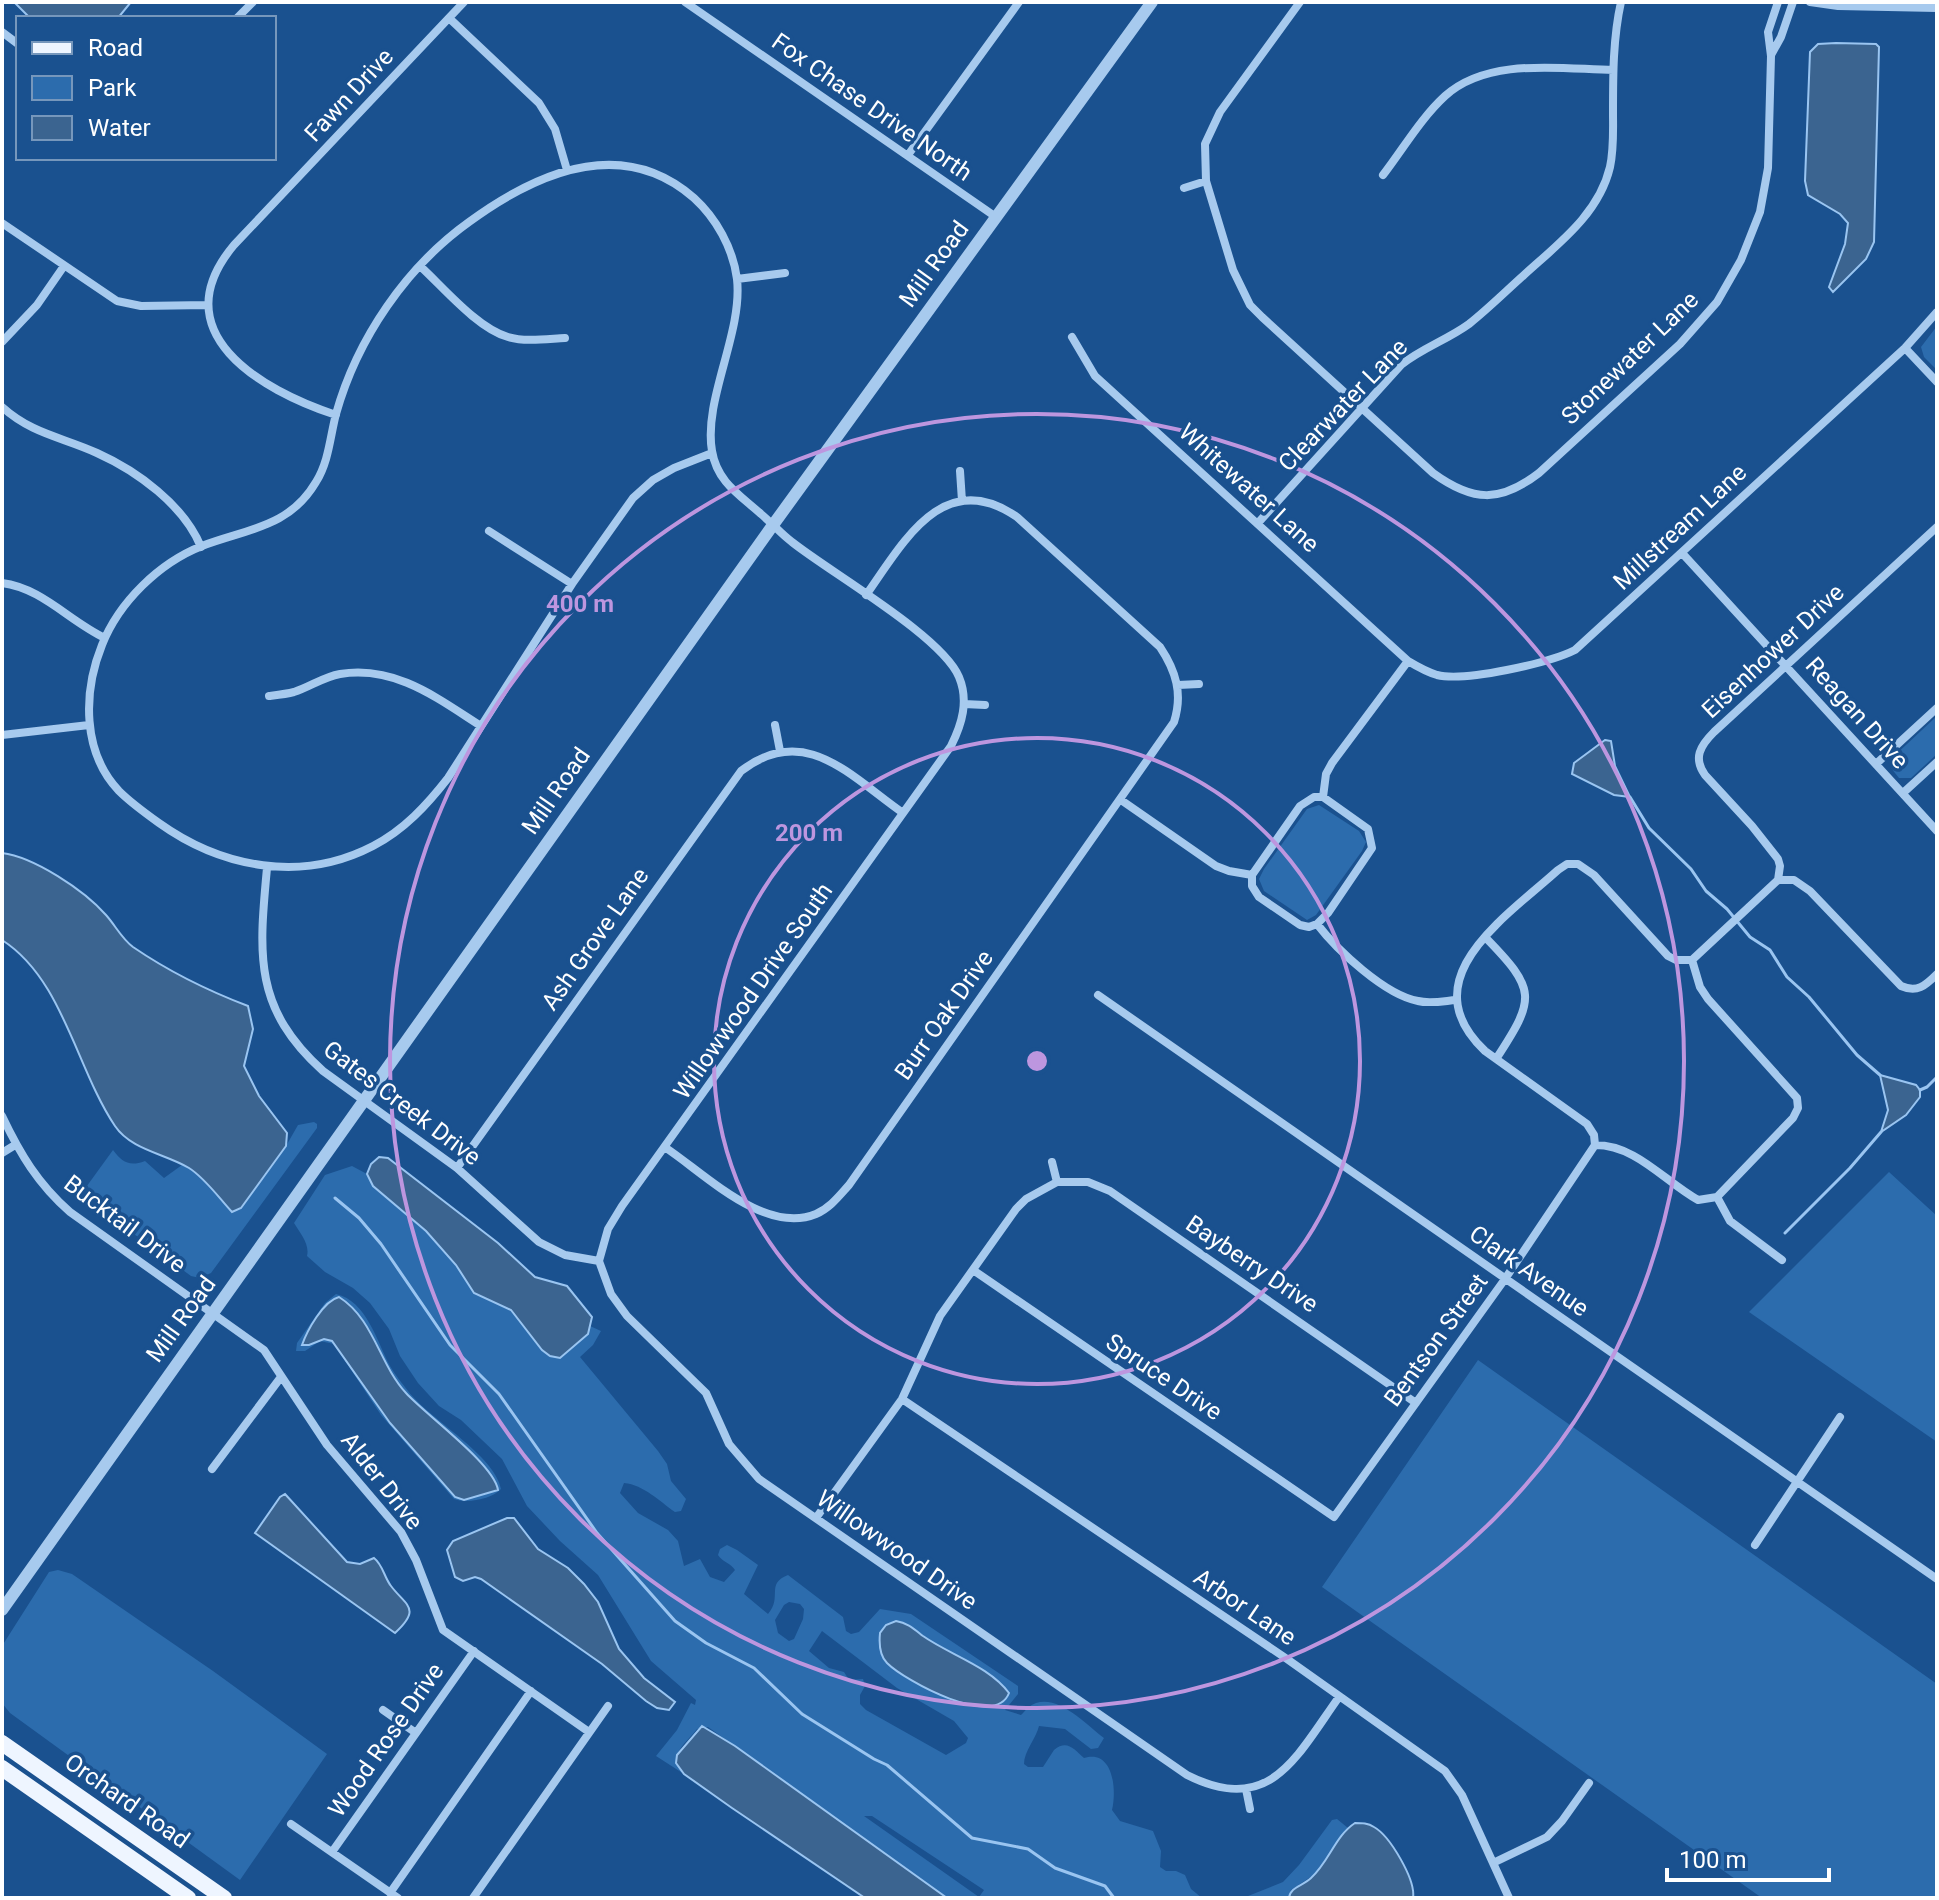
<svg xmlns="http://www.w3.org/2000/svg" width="1939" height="1900" font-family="Roboto,sans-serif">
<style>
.green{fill:#2c6cad;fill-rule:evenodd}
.water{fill:#3b6490;stroke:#9ac5f1;stroke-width:2}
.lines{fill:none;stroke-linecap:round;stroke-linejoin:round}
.stream{stroke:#9ac5f1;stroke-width:3}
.minor{stroke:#a7caee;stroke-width:8}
.tertiary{stroke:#a7caee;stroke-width:12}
.primary{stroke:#eef5ff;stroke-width:16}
.ring{fill:none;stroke:#bd96df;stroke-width:4}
.labels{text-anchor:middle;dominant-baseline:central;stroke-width:7;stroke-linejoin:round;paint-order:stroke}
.street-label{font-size:24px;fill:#fff;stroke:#1a518f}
.centre{fill:#bd96df;stroke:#1a518f;stroke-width:4}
.ring-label{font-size:24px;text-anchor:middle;font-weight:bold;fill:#bd96df;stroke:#1a518f;stroke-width:7;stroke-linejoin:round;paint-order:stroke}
</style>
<rect width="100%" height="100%" fill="#1a518f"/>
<path class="green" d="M1937,326V370L1924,357L1921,347Z
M1937,716V754L1911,778H1899L1891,768L1892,758Z
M1319,805L1359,831L1366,842L1362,851L1316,915L1307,920L1264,891L1259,879L1264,869L1307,809Z
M314,1122L317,1124V1128L211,1273L200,1278L191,1276L85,1198L84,1190L113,1150C122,1162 129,1167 145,1161L164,1178L182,1165L191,1169L286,1146L298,1125Z
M352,1166L367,1174L373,1186L426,1231L456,1265L475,1293L511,1310L542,1350C562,1346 584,1348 590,1326L601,1331L593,1345L580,1357L658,1451L667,1464L671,1481L686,1499L681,1511L675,1512C659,1501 644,1485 624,1483L620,1493L638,1513L668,1530L678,1541L684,1566L700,1559L710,1577L724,1582L735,1570C731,1563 722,1562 718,1555L720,1549L727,1545L737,1550L758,1565L744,1594L768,1614C783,1597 765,1584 788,1575L843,1617L846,1631L851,1634L859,1632L880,1609L911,1614L1018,1686V1694L1005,1710L1021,1715C1026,1710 1030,1705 1036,1703C1059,1695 1087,1725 1104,1738L1098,1748L1091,1749L1065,1729L1039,1726C1036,1739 1024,1751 1024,1764L1028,1767H1043L1054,1750C1067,1739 1074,1749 1084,1758C1113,1749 1117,1789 1112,1810L1120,1821L1153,1831L1161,1851L1160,1867L1166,1871H1176L1185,1875L1191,1889L1202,1898H947L708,1727L697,1729C683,1747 669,1752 684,1774L656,1756L677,1730L691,1703L695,1705L696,1700L651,1661L598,1575L560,1541L527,1506L502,1459L461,1420L439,1406L418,1383L400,1356L389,1329L370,1303L353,1288L325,1272L307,1256C310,1244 300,1233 294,1223L325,1175ZM789,1602L800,1604L804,1609L803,1619L794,1639L789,1641L778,1633L775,1620L784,1605ZM822,1631L897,1688L954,1721L968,1738L966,1743L946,1755L866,1710L860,1704V1695L865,1686L863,1679L849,1680L844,1672L829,1668L809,1651ZM864,1816H872L984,1890L979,1897Z
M1889,1172L1937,1216V1442L1749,1312Z
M336,1294C367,1301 377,1342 390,1366C395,1375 402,1383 408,1391C429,1419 495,1455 501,1489C492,1499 467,1504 454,1499L381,1415L334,1344L320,1341L305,1351H296L297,1343L325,1303ZM327,1304L356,1312L370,1330L389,1371L407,1394L468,1452L433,1473L390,1423L332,1341L324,1339L309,1345H302Z
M1478,1360L1937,1684V1898H1762L1322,1587Z
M58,1570L72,1574L213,1671L327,1754L240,1880L10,1713L2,1703V1646L49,1572Z
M1337,1819L1348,1828L1315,1874L1291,1890L1289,1898H1243L1283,1882L1299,1865L1332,1820Z"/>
<path class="water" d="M14,2H131L118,18H30Z
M1836,43L1876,44L1879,47L1874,242L1866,259L1833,292L1829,287L1845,244L1848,223L1840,214L1808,195L1805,181L1810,52L1818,44Z
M1605,740L1611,741L1615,766L1630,797L1614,795L1572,774L1574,763Z
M2,853C34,857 84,890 106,915C115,925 122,939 133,947C171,973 206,990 248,1006L253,1029L244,1066L259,1096L287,1133L286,1146L241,1208L232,1212C219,1198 205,1178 189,1168C166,1154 131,1150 115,1126C76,1068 63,979 2,940Z
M1880,1075L1916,1085L1920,1090V1097L1906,1115L1881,1132L1888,1110Z
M379,1157L388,1158L498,1243L535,1277L567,1286L592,1317L588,1334L560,1358L550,1356L542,1350L511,1310L474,1293L456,1265L426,1231L373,1186L367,1174L371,1164Z
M339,1297C374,1319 379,1364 406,1393C426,1415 494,1464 498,1490L464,1500L455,1497L390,1423L332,1341L324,1339L309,1345H302C307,1331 323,1301 339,1297Z
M285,1494L347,1562L360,1564L374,1558C383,1565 384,1577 391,1586C406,1606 422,1608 395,1633L255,1533L280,1497Z
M507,1518H514L538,1549L568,1568L584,1584L598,1602L619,1649L644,1678L675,1702L669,1710L657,1708L646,1701L602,1664L481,1579L475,1577L463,1581L455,1577L447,1550L453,1541Z
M896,1621C908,1623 914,1629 923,1636C950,1655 989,1666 1009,1693C995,1730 905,1681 887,1663C879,1655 879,1643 880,1633L886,1625Z
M702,1726L735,1746L947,1898H865L732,1808L684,1774L676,1763L677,1755Z
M1355,1823C1362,1823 1368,1823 1374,1827C1390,1836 1416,1880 1413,1898H1289C1290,1887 1303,1886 1311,1878C1329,1862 1335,1836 1355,1823Z"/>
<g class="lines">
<path class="stream" d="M1630,797L1649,828L1691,869L1706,891L1727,909L1750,937L1770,950L1787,977L1809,997L1857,1055L1880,1075
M1920,1090L1927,1087L1937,1077
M335,1198L359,1218L381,1244L450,1345L499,1394L597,1533L675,1621L706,1643L754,1668L802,1714L874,1759L887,1765L972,1838L1028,1849L1055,1868L1105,1886L1114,1898
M1785,1233L1850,1168L1881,1132"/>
<path class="minor" d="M685,2L996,217
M1300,2L1220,112L1205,144L1206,181L1233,270L1250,305L1262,317L1433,473C1473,502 1500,503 1539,473L1680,344L1717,302L1741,260L1760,212L1768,168L1771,56L1768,32L1778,2
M1810,2L1838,6L1937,8
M237,18L253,2
M449,18L539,103L555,129L567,170
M2,32L18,44
M1771,55L1781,37L1793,2
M908,155L1019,2
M1383,175C1403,149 1421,118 1445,96C1488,57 1560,69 1613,70
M1184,188L1206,181
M2,223L117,301L141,306L207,305
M420,266C443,287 477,328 508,337C525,342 546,339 565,338
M737,279L785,273
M1072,337L1095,376L1408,661C1418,667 1427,672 1437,675C1465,682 1549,663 1575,650L1905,348L1937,312
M2,342L37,305L64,266
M1905,348L1937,382
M2,407C32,434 62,437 97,453C137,471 184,505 201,547
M336,415C260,390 161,332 234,245L464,2
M960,471L962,501
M1258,523L1401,365C1422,348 1447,340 1469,324C1488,309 1506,291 1524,275C1558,244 1599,214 1610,167C1614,149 1613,130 1613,112C1613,75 1613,38 1621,2
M1937,527L1714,732C1700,746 1693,758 1705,775L1752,826L1778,859L1780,866L1778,880H1794L1810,891L1901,986C1917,993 1925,986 1937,974
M489,531L572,584
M1682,553L1937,831
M2,583C42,588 69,621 105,638
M1178,685L1199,684
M269,696C277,695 286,694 294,692C310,687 323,677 340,674C395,665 437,698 481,726
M964,704L985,705
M775,725L780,751
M2,735L89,725
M1876,764L1937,708
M1903,793L1937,762
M1121,800L1216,866L1229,871L1252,875V886L1259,897L1300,925L1309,927L1317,924C1337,950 1385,995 1418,1001C1430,1004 1444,1001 1456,1000
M1567,864H1578L1594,875L1668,956L1676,960H1692L1700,987L1708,999L1797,1098L1798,1108L1793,1118L1717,1197L1698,1200C1664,1181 1636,1145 1595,1145L1594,1135L1587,1124L1485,1051C1409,979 1506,917 1558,870Z
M267,868C259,954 253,1008 323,1071L457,1168L539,1242L565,1255L599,1261
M1252,875L1300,806L1314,797H1323L1326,774L1332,763L1408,661
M1317,924L1328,913L1372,848L1368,829L1323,797
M1485,937C1537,990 1536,998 1496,1059
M1692,960L1778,880
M1098,995L1937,1579
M2,1116C20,1154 38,1184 70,1212L264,1350L327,1445L401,1532L416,1560L443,1630L589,1732
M666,1148C705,1174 765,1235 816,1214C830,1208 839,1196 849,1185L1174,722C1183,694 1176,671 1160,647L1017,517C943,466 903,543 866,595
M2,1153L15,1145
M1052,1162L1057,1182
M457,1168L741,771C805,722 850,776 903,813
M1717,1197L1730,1221L1782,1260
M599,1261L608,1229L622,1206L951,746C962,724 969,701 959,677C942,636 831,573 792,542C781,534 772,523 761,514C740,495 717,482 712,451C703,400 743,333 737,279C733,248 716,218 694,198C622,135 536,173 469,222C406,267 357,339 336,414C330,437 329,461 316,482C289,528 246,529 202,546C159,563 119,602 102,645C83,692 82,752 119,791C131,803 145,813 159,823C222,868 302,883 373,846C404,830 427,805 448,778L572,584L633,498L653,480L674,468L712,453
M599,1261L611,1294L627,1316L706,1393L729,1444L759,1479L1187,1775C1270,1817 1296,1757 1339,1697
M973,1270L1334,1517L1505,1279L1595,1145
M902,1399L1287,1659L1445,1771L1462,1795L1509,1898
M212,1469L281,1377
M816,1518L902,1399L940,1316L1016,1209L1026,1199L1057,1182H1088L1110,1191L1416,1403
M1755,1545L1840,1417
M383,1710L416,1733
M1246,1789L1250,1809
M291,1824L398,1898
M332,1852L474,1651
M1493,1863L1547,1837L1562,1821L1589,1783
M390,1893L531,1691
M473,1898L608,1706"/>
<path class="tertiary" d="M2,1610L773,525L1152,2"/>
<path class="primary" d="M2,1743L224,1898
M2,1768L188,1898"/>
</g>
<g class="ring">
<circle cx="1037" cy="1061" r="323"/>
<circle cx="1037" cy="1061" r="647"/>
</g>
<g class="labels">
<g class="street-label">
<text transform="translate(349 95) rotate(-47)">Fawn Drive</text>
<text transform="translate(872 107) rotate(35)">Fox Chase Drive North</text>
<text transform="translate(934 264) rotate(-54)">Mill Road</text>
<text transform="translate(1630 358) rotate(-44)">Stonewater Lane</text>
<text transform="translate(1343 405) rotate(-46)">Clearwater Lane</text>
<text transform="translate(1249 488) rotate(42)">Whitewater Lane</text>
<text transform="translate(1680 527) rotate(-43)">Millstream Lane</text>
<text transform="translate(1773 651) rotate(-43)">Eisenhower Drive</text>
<text transform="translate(1857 713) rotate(48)">Reagan Drive</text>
<text transform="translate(556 791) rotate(-55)">Mill Road</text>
<text transform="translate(595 939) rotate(-55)">Ash Grove Lane</text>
<text transform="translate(753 991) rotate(-55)">Willowwood Drive South</text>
<text transform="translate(944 1015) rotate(-55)">Burr Oak Drive</text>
<text transform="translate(402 1103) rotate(37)">Gates Creek Drive</text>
<text transform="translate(125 1224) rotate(37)">Bucktail Drive</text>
<text transform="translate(1252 1264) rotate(34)">Bayberry Drive</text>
<text transform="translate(1529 1271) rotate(35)">Clark Avenue</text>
<text transform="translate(181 1319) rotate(-54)">Mill Road</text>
<text transform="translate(1436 1340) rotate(-54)">Bentson Street</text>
<text transform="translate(1164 1377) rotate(34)">Spruce Drive</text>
<text transform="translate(382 1481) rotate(52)">Alder Drive</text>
<text transform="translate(897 1550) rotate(35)">Willowwood Drive</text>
<text transform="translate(1245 1607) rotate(34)">Arbor Lane</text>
<text transform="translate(386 1740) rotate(-55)">Wood Rose Drive</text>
<text transform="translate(127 1801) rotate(35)">Orchard Road</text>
</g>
</g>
<circle cx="1037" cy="1061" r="12" class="centre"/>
<g class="ring-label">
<text x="580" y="612">400 m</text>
<text x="809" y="841">200 m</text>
</g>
<rect width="1939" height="1900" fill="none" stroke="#ffffff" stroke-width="8"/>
<rect x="16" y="16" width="260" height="144" fill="#1a518f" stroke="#7697bc" stroke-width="2"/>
<rect x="32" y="42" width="40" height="12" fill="#eef5ff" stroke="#7697bc" stroke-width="2"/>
<text x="88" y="56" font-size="24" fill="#ffffff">Road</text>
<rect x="32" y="76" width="40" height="24" fill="#2c6cad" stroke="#7697bc" stroke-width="2"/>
<text x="88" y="96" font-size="24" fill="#ffffff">Park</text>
<rect x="32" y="116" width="40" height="24" fill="#3b6490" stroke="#7697bc" stroke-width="2"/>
<text x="88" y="136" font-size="24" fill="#ffffff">Water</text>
<path d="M1667 1868v12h162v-12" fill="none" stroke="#ffffff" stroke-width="4"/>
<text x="1679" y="1868" font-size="24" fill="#ffffff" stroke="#1a518f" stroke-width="6" paint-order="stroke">100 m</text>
</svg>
